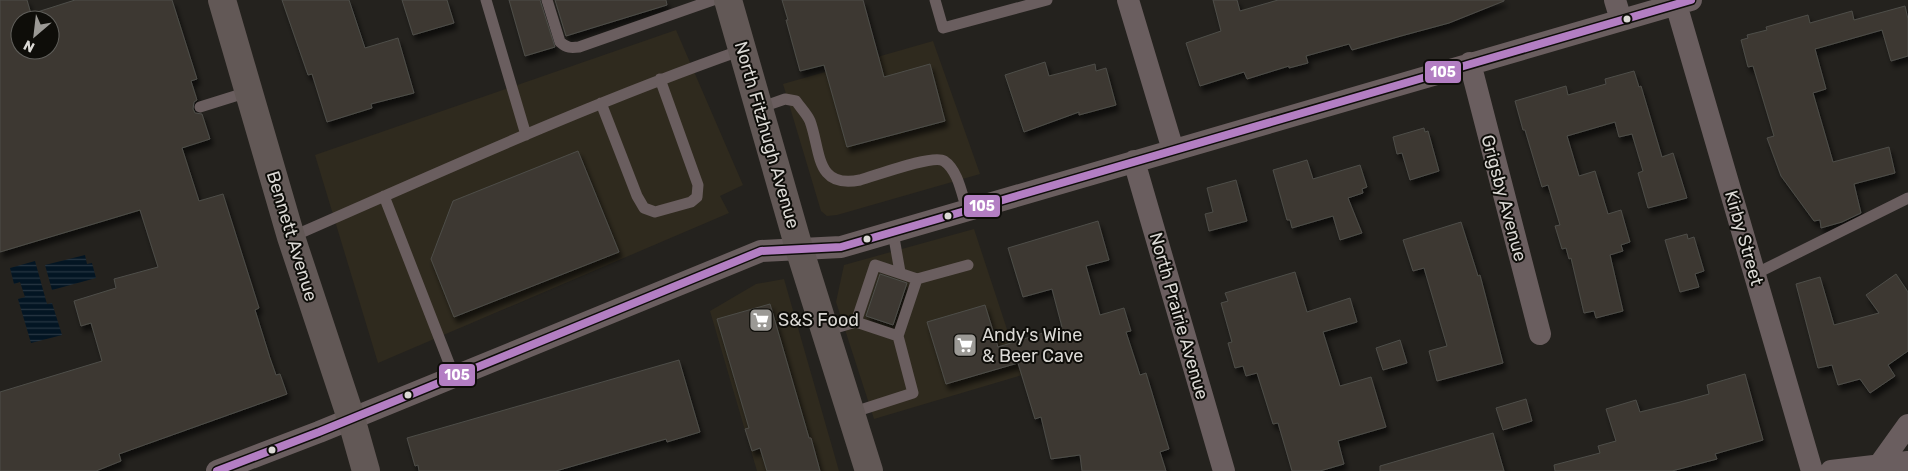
<svg xmlns="http://www.w3.org/2000/svg" width="1908" height="471" font-family="Rubik,sans-serif">
<style>
.built{fill:#2f2a1e}
.water{fill:url(#water-rules)}
.building{fill:#3c3931;stroke:#4e4d49;fill-rule:evenodd;filter:url(#shadow)}
.lines{fill:none;stroke-linecap:round;stroke-linejoin:round}
.lane{stroke:#6a5e5f;stroke-width:11}
.street{stroke:#6a5e5f;stroke-width:22}
.secondary{stroke:#625856;stroke-width:28}
.bus-1-casing{stroke:#0e0d09;stroke-width:11}
.bus-1{stroke:#b37ec3;stroke-width:8}
.bus-dot{fill:#dbd9d5;stroke:#0e0d09;stroke-width:2}
.labels{text-anchor:middle;dominant-baseline:central;stroke-width:4;stroke-linejoin:round;paint-order:stroke}
.street-label{font-size:18px;fill:#dbd9d5;stroke:#0e0d09}
.poi-label{font-size:18px;fill:#dbd9d5;stroke:#0e0d09;text-anchor:start}
.line-badge{stroke:#0e0d09;stroke-width:2}
.badge-label{font-size:14px;text-anchor:middle;font-weight:bold;fill:#fff}
</style>
<defs>
<pattern id="water-rules" width="6" height="5" patternUnits="userSpaceOnUse" patternTransform="scale(1.25)"><rect width="6" height="5" fill="#031523"/><path d="M0 2.5h6" fill="none" stroke="#273642"/></pattern>
<filter id="shadow"><feDropShadow dx="3" dy="5.5" stdDeviation="2.5" flood-color="#0009"/></filter>
</defs>
<rect width="100%" height="100%" fill="#24221e"/>
<path class="built" d="M676,30L743,185L720,196L729,213L378,363L315,155Z
M933,41L980,174L837,215L827,216L821,211L783,84Z
M974,229L1022,375L874,419L836,302L844,265Z
M784,279L839,471H757L710,311L756,284Z"/>
<path class="water" d="M85,255L87,264L92,263L96,278L52,290L45,265Z
M35,261L47,304L52,303L62,335L31,343L18,299L25,297L20,282L14,284L10,268Z"/>
<path class="building" d="M0,0H27L31,14L75,0H172L197,79L191,81L197,100L194,102L193,109L195,113L202,114L210,139L182,148L199,201L223,194L259,308L255,310L270,358L276,375L280,374L287,394L119,454L121,461L96,471H0V392L102,361L91,323L81,326L74,301L116,288L114,279L158,267L140,210L0,252ZM20,20H50V50H20Z
M282,0H349L365,48L398,38L414,93L371,104L372,108L327,122L312,74L308,75Z
M402,0H447L454,23L413,35Z
M509,0H540L555,47L525,56Z
M555,0H666L667,5L566,36Z
M782,0H863L884,77L930,64L945,121L847,147L824,65L800,71L786,20H788Z
M1213,0H1237L1240,11L1278,0H1504V1L1449,23L1401,36L1352,50L1349,44L1306,56L1308,63L1289,68V66L1247,79L1244,72L1200,86L1186,43L1221,31Z
M1905,6L1908,19V56L1891,61L1882,30L1815,49L1826,89L1813,93L1833,162L1889,147L1895,173L1854,184L1861,213L1842,222L1821,228L1820,220L1814,221L1781,176L1767,138L1774,136L1753,66L1748,67L1741,40L1748,38L1747,35L1767,30L1766,27L1808,15L1810,23L1852,11L1854,20Z
M1045,62L1049,76L1095,64L1096,71L1106,68L1116,105L1079,115V112L1024,132L1005,75Z
M1634,71L1639,87L1641,86L1662,157L1673,153L1687,198L1648,208L1638,173L1643,171L1632,134L1619,137L1615,122L1567,136L1579,176L1595,171L1608,214L1621,210L1630,242L1621,245L1623,251L1610,255L1623,311L1596,318L1594,311L1584,313L1571,258L1569,259L1566,248L1562,249L1555,226L1560,225L1548,185L1542,187L1525,130H1523L1515,101L1566,86L1568,95L1606,84L1605,79Z
M1424,128L1425,132L1428,131L1439,171L1410,180L1402,153L1397,154L1393,137Z
M578,151L619,252L454,317L431,259L453,201Z
M1307,160L1313,179L1360,165L1367,187L1362,189L1363,193L1348,198L1362,233L1340,240L1333,216L1292,228L1290,220H1287L1273,170Z
M1236,180L1247,221L1209,231L1205,214L1213,212L1207,188Z
M1098,221L1109,260L1086,266L1100,315L1124,308L1131,331L1126,332L1140,375L1146,373L1169,449L1160,452L1166,471H1082L1080,455L1051,459L1041,417L1035,419L1018,363L946,384L927,322L985,305L998,347L1062,327L1052,289L1023,297L1008,248Z
M1461,222L1478,276L1480,275L1503,363L1437,381L1429,351L1447,346L1424,268L1413,271L1403,240Z
M1687,234L1688,239L1694,237L1704,271L1695,274L1699,287L1680,292L1665,240Z
M1295,272L1307,312L1350,298L1357,322L1323,332L1340,386L1371,377L1386,427L1338,441L1344,464L1320,471H1292L1278,423L1273,424L1257,373L1246,376L1243,366L1235,368L1228,343L1232,342L1221,303L1228,301L1225,293Z
M880,274L907,283L893,325L866,316Z
M1896,274L1908,292V351L1888,365L1895,376L1870,393L1860,379L1838,385L1832,365L1818,368L1796,284L1820,277L1834,325L1879,313L1866,295Z
M770,304L809,438H811L820,471H767L760,448L752,451L745,429L749,428L717,319Z
M1400,340L1407,363L1383,370L1376,348Z
M679,360L700,432L667,442L666,439L556,471H419L418,465L415,466L407,438Z
M1745,374L1763,440L1715,454L1717,459L1672,471H1555L1554,465L1600,453L1598,446L1616,441L1606,409L1636,400L1640,412L1680,402L1709,394L1707,385Z
M1526,399L1532,421L1503,430L1496,408Z
M1493,433L1504,471H1380V466Z"/>
<g class="lines">
<path class="lane" d="M486,0L526,135
M547,0L560,42C567,48 571,48 579,47L713,0
M935,0L943,28L1047,0
M601,103L637,196L644,208L655,212L691,202L697,197L698,185L660,79
M200,107L248,92
M759,108L785,99L796,101C800,107 807,114 810,121C821,151 815,189 860,180C875,176 933,154 944,161C958,170 962,195 967,210
M384,196L454,376
M893,232L900,272
M291,237C440,172 588,104 742,50
M1755,274L1908,198
M917,279L968,265
M856,322L875,265L917,279L898,336
M825,331L856,322L898,336L913,393L851,413"/>
<path class="street" d="M1128,0L1173,150
M1615,0L1621,20
M1676,4L1812,471
M1470,63L1540,334
M1134,161L1224,471
M1880,464L1908,425
M217,471L319,432L761,251L841,247L1691,0
M1831,471L1908,462"/>
<path class="secondary" d="M222,0L291,237L351,418L366,471
M728,0L799,248L869,471"/>
<g class="bus-1-casing">
<path id="bus-1" d="M217,471L319,432L761,251L841,247L1691,0"/>
</g>
<use href="#bus-1" class="bus-1"/>
</g>
<defs>
<g id="supermarket-square" transform="scale(1.25)"><rect x="-9" y="-9" width="18" height="18" rx="4" fill="#9b9995" stroke="#0e0d09"/><path d="M-6-5.5h2.5l.6 2H6L4.5 2H-2.5L-4.4-4H-6ZM-1.5 3.2a1.3 1.3 0 1 0 .1 0ZM3 3.2a1.3 1.3 0 1 0 .1 0Z" fill="#fff"/></g>
</defs>
<g fill-rule="evenodd">
<use href="#supermarket-square" x="761" y="320"/>
<use href="#supermarket-square" x="965" y="345"/>
</g>
<g class="bus-dot">
<circle cx="1627" cy="19" r="4.5"/>
<circle cx="948" cy="216" r="4.5"/>
<circle cx="867" cy="239" r="4.5"/>
<circle cx="408" cy="395" r="4.5"/>
<circle cx="272" cy="450" r="4.5"/>
</g>
<g class="labels">
<g class="street-label">
<text transform="translate(767 135) rotate(74)">North Fitzhugh Avenue</text>
<text transform="translate(1504 198) rotate(75)">Grigsby Avenue</text>
<text transform="translate(292 236) rotate(73)">Bennett Avenue</text>
<text transform="translate(1744 238) rotate(74)">Kirby Street</text>
<text transform="translate(1179 316) rotate(74)">North Prairie Avenue</text>
</g>
<g class="poi-label">
<text x="778" y="320">S&amp;S Food</text>
<text x="982" y="335">Andy's Wine<tspan x="982" dy="21">&amp; Beer Cave</tspan></text>
</g>
</g>
<g class="line-badge">
<rect x="1424" y="60" width="38" height="24" rx="5" fill="#b37ec3"/>
<rect x="963" y="194" width="38" height="24" rx="5" fill="#b37ec3"/>
<rect x="438" y="363" width="38" height="24" rx="5" fill="#b37ec3"/>
</g>
<g class="badge-label">
<text x="1443" y="77">105</text>
<text x="982" y="211">105</text>
<text x="457" y="380">105</text>
</g>
<g transform="translate(35 35) rotate(208)"><circle r="24" fill="#0e0d09" stroke="#605f5b"/>
<path d="M0-4L9 19L0 12L-9 19Z" fill="#9b9995"/>
<text y="-8" font-size="14" font-weight="bold" text-anchor="middle" fill="#dbd9d5">N</text>
</g>
</svg>
